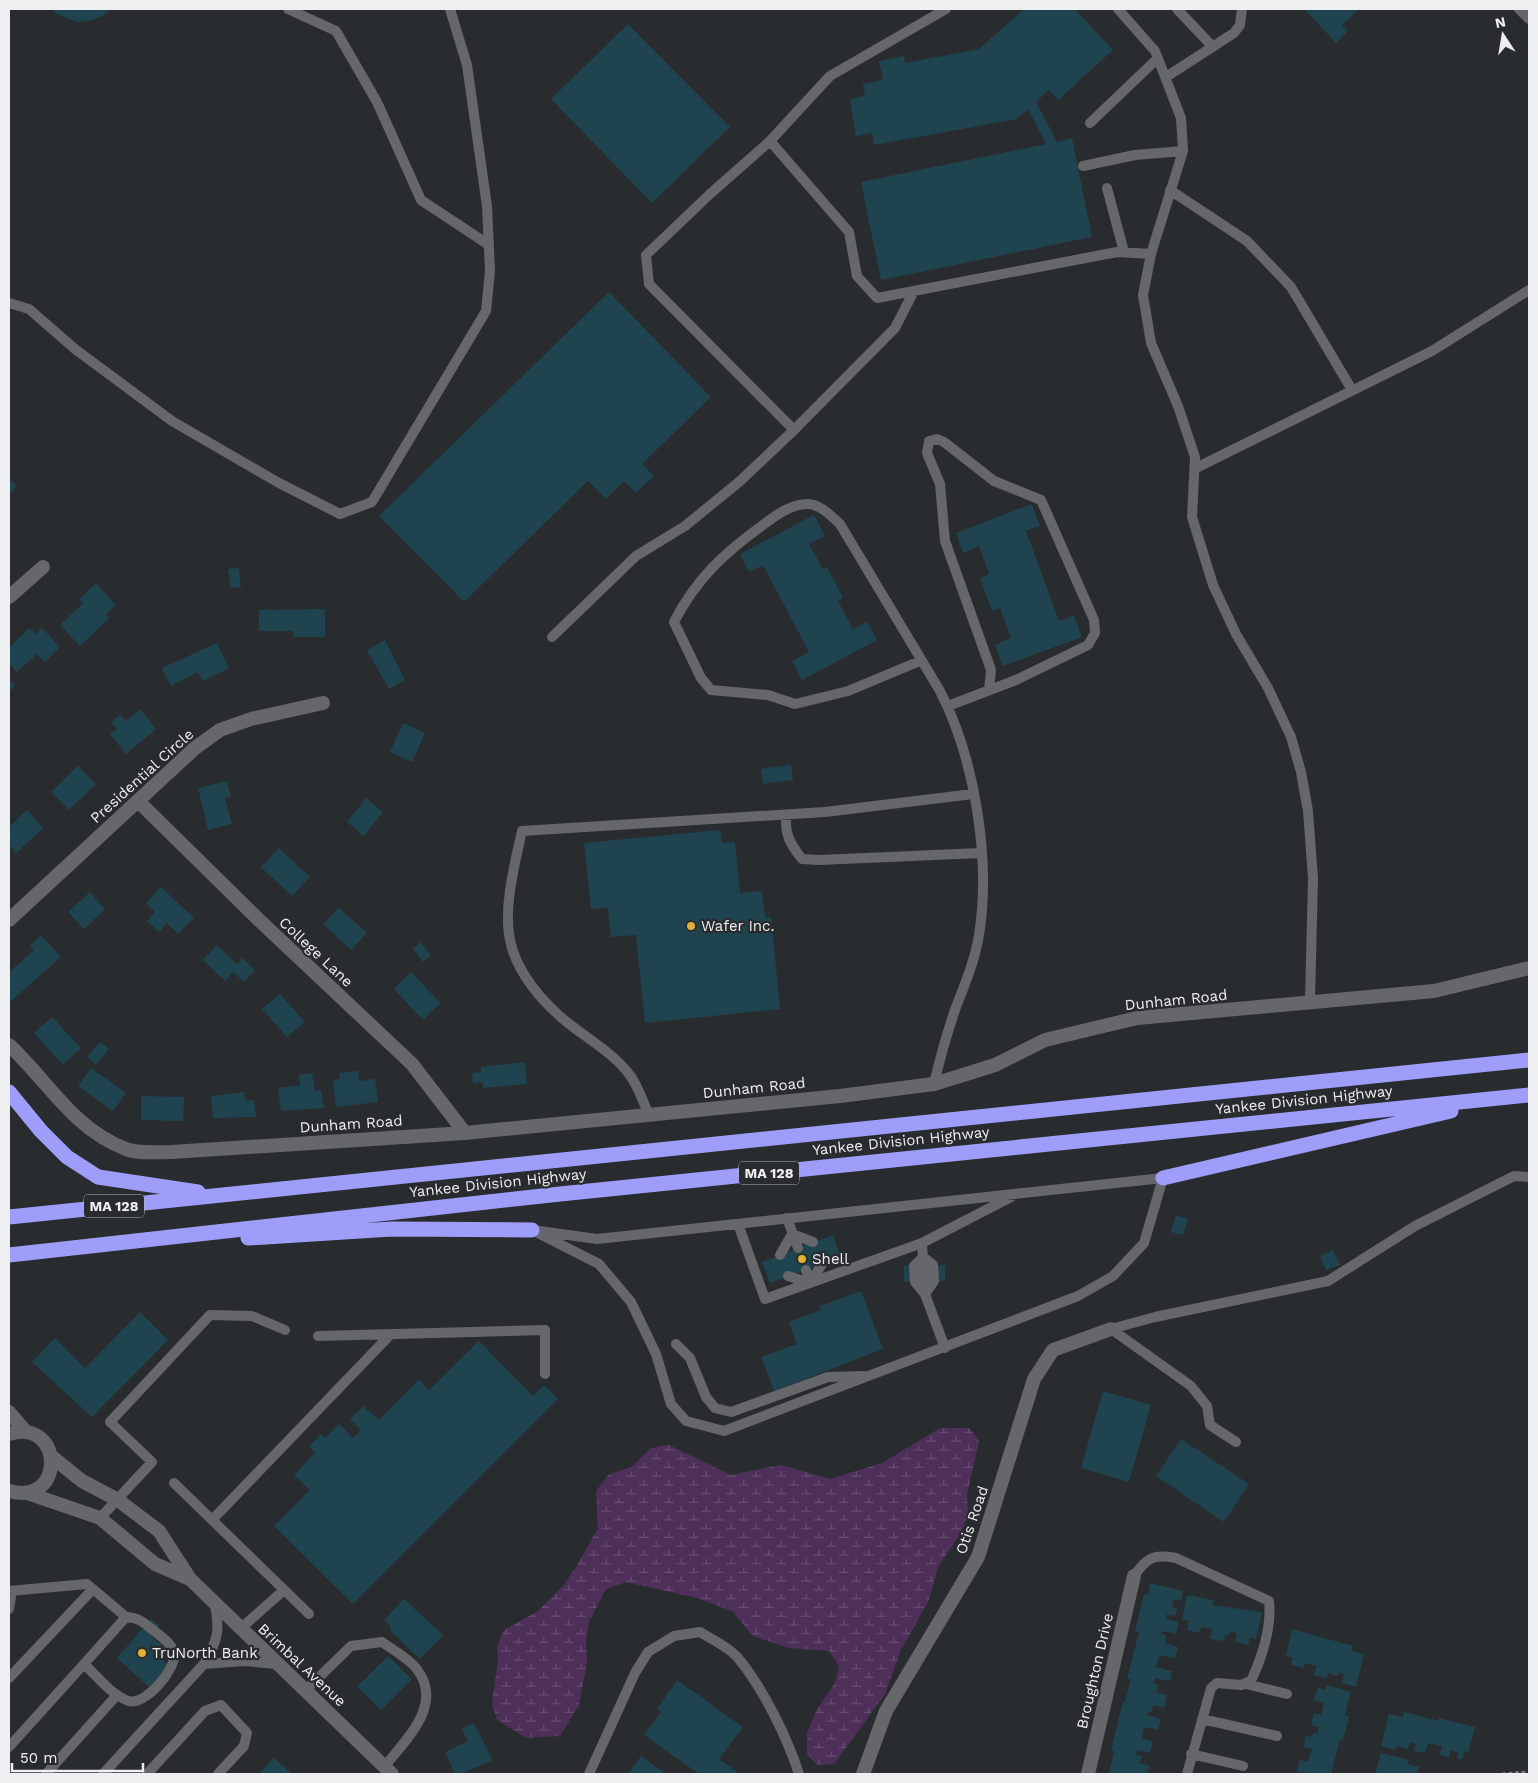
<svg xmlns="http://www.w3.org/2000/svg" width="1538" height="1783" font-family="'Work Sans',sans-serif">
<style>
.wetland{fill:url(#wetland-marsh)}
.building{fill:#1f444f}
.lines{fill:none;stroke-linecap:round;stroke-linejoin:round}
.path{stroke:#7c7f81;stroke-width:3;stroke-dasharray:4 2.5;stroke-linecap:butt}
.service{stroke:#65676a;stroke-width:10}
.minor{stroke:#65676a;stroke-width:14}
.secondary{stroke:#65676a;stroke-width:14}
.motorway{stroke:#9e9df9;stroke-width:15}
.poi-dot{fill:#e1af34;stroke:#292c2e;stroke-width:2}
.labels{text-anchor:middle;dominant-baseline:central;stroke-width:4.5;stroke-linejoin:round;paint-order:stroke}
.shield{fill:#292c2e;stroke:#b2b4b6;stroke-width:1}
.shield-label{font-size:14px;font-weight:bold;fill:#edeff1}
.street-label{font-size:15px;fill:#edeff1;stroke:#292c2e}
.poi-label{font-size:15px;fill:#edeff1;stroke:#292c2e;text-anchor:start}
</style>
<defs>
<pattern id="wetland-marsh" width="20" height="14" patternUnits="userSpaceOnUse" patternTransform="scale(1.25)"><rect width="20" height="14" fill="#4e2f5a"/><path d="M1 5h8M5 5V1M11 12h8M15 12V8" fill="none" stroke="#684d72"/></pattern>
</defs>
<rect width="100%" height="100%" fill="#292c2e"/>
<path class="wetland" d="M940,1428H969L979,1441L967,1494L968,1515L960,1534L938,1567L929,1600L901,1650L885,1694L834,1764L817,1765L807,1754V1733L817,1709L835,1683L839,1666L829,1651L789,1648L753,1636L732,1611L697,1598L626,1582L606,1589L589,1622L586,1641L587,1663L579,1705L560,1736L526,1738L497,1720L492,1703L498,1660L497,1647L504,1630L538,1611L563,1586L576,1567L598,1528L596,1491L608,1475L633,1466L651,1448L669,1445L731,1475L781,1465L830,1479L882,1463Z"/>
<path class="building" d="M52,9H111L104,15L91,21L77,22L57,14Z
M1024,9H1075L1113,50L1058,100L1049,90L1036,102L1057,142L1072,138L1092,237L881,280L861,182L1046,144L1028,109L1017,119L874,145L872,133L856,136L850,99L865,96L863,84L883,80L879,61L904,56L905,63L979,49Z
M1304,9H1359L1342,25L1348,31L1336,43Z
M628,24L730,127L652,203L551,99Z
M609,292L711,397L642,464L654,476L636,493L624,481L606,499L588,481L464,602L379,516Z
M9,478L17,486L9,495Z
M1032,504L1040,526L1026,531L1059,621L1074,616L1082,637L1003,666L995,645L1011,638L1000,608L992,611L980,578L989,574L979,546L963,553L956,533Z
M814,515L825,536L809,544L823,569L827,567L843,598L838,601L853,629L867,622L877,640L802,680L792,661L809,652L763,565L749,572L740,554Z
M239,568L241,587L231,588L228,569Z
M96,583L116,605L106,614L109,618L80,646L60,625L83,603L79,599Z
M325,609V637H293V631H259V610Z
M29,628L35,634L42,628L60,647L45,662L37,654L17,672L9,663V648Z
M385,640L405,680L389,689L367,650Z
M217,643L229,668L203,681L198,672L171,686L162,668Z
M9,679L15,686L9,692Z
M140,709L156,729L126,754L110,734L117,729L111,722L120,715L126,721Z
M403,723L425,733L412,762L390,752Z
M791,765L793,780L763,784L761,769Z
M78,766L96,784L69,810L51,792Z
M227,781L231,797L225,798L232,824L208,830L198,788Z
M366,798L383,812L364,836L347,822Z
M27,810L43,828L16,853L9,845V827Z
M720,830L722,843L735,842L740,893L762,891L765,917H771L780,1009L645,1023L636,935L611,937L608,908L591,909L584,843Z
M279,848L310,877L292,896L261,867Z
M161,887L194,918L178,934L167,923L159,932L147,921L155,912L146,903Z
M90,892L105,909L84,929L68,912Z
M339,908L367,933L351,950L323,924Z
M41,935L61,957L9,1003V972L34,950L30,946Z
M420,942L431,955L423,962L413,949Z
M217,945L237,964L242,958L255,970L244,982L233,972L225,981L203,960Z
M411,972L440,1003L423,1020L394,989Z
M280,994L305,1022L287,1037L262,1009Z
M52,1017L81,1048L63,1065L34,1033Z
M100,1042L109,1049L96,1065L87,1057Z
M525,1062L527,1084L483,1088V1082L473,1083L472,1073L481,1072V1067Z
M91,1068L126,1093L113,1111L78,1086Z
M358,1071L359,1081L375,1079L378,1102L336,1107L333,1080L340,1079L339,1073Z
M312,1073L315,1091L321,1090L324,1108L281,1111L278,1088L300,1085L299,1075Z
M244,1092L245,1101L254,1100L256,1117L213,1118L211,1096Z
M141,1096L184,1097L183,1121L141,1120Z
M1176,1215L1188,1219L1183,1235L1171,1232Z
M833,1235L841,1257L770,1283L762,1262Z
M1333,1250L1340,1265L1326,1270L1320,1256Z
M945,1265V1281L904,1282V1266Z
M861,1291L883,1349L774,1391L761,1357L797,1344L789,1322L821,1310L820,1306Z
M140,1312L168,1340L92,1417L32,1362L55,1338L85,1368Z
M479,1341L533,1396L544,1385L558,1399L353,1604L274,1526L310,1490L294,1475L315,1453L309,1447L321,1434L325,1438L339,1424L353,1438L361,1430L350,1419L363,1406L379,1420L419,1379L429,1390Z
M1103,1391L1151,1405L1129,1482L1081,1468Z
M1181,1439L1249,1484L1224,1522L1156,1476Z
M1150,1583L1183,1591L1181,1601L1174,1599L1172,1607L1177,1608L1175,1616L1167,1614L1166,1619L1179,1622L1176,1634L1162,1631L1161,1634L1166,1635L1165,1643L1178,1647L1175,1658L1159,1655L1156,1667L1172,1671L1170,1681L1155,1678L1153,1684L1158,1685L1156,1692L1167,1695L1164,1708L1153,1705L1152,1712L1148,1711L1147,1715L1161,1719L1158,1730L1144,1727L1142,1738L1153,1741L1150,1753L1137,1750L1136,1755L1142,1756L1140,1763L1150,1766L1147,1774H1109L1114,1751L1111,1750L1123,1701L1125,1702L1131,1679H1127L1139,1632L1135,1631L1144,1594L1148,1595Z
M1187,1595L1213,1600L1212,1605L1262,1612L1256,1639L1250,1637L1248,1645L1235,1642L1237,1633L1229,1632V1635L1225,1634L1224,1641L1210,1639L1212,1629L1201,1627L1200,1633L1187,1630L1189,1621L1182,1620Z
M404,1599L443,1635L420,1659L391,1631L390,1626L384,1620Z
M151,1619L159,1626L151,1636L166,1649L159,1657L170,1667L150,1688L117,1658Z
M1292,1629L1353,1646L1352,1651L1364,1654L1356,1687L1342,1683L1344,1674L1339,1672L1338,1676L1328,1673L1327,1678L1314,1675L1317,1666L1305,1663L1304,1668L1291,1665L1293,1658L1286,1656Z
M388,1656L412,1679L381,1710L357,1687Z
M677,1680L743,1727L719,1759L740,1774H699L644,1735L661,1712L657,1709Z
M1326,1685L1351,1692L1345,1715L1349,1716L1343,1740L1340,1739L1331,1774L1297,1772L1300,1760L1308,1762L1312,1749L1303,1747L1306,1736L1311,1737L1313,1733L1317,1734L1319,1727L1311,1725L1314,1713L1321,1715L1324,1703L1314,1700L1318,1688L1325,1690Z
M1404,1712L1439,1721V1718L1475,1727L1468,1753L1464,1752L1462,1760L1457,1758L1458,1752L1451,1750L1449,1758L1440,1755L1442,1746L1428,1743L1425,1753L1414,1751L1416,1744L1410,1742L1408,1749L1397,1746L1396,1750L1381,1746L1389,1714L1403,1717Z
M474,1723L492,1760L461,1774H455L445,1752L468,1741L462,1729Z
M1381,1753L1409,1760L1407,1764L1419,1767L1417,1774H1375Z
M641,1756L666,1774H628Z
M274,1758L292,1774H259Z"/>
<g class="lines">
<path class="path" d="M1502,1774L1529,1772"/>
<path class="service" d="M288,9L336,31L377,102L421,200L489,245
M946,9L830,76L770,141L849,232L857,276L877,298L1117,252L1151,254
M1118,9L1155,51L1181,118L1183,151L1151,254L1143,295L1151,343L1178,406L1195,457L1192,517L1213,585L1236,634L1268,688L1291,737L1301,772L1308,811L1313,878L1310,1001
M1177,9L1213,47
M1519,9L1529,19
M1166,77L1234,33L1240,25L1242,9
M1090,123L1158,58
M770,141L710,194L646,255L649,284L794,430
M1083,166L1135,155L1183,151
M1107,188L1124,252
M1170,190L1247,241L1291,287L1352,390
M9,303L29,309L75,349L172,421L279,483L340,514L372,502L486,311L490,271L487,206L467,65L450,9
M1196,468L1432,351L1529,290
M552,637L636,556L685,526L739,482L794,430L895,328L914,291
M920,661L848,691L795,704L768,695L711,690L701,678L674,622C696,579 725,552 763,525C776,515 791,504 808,504C820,504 831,516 840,524L940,691C975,759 991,860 979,935C975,960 965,984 956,1007C947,1033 940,1058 934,1084
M948,706L1016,680L1088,645L1095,633L1094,620L1041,500L994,481L944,442L937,439L929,441L927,453L940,484L945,541L991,670L989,690
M787,815C783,833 791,845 802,859L819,860L981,853
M649,1115C643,1102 638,1085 629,1074C613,1053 588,1039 568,1023C543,1003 516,972 510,940C503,908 515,863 522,831L825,812L973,794
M1163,1178L1144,1243L1113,1276L1078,1296L724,1431L686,1421L671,1404L656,1354L631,1302L599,1264L532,1230L597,1239Z
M787,1218L798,1248
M738,1224L765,1299L922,1243L1011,1197
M922,1243L925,1294L945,1348
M780,1255L792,1234L813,1242
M923,1257L933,1265L934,1281L925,1294L915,1282L914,1266Z
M806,1270L810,1283
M788,1276L810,1283
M810,1283L822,1264
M1111,1329L1155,1317L1328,1281L1415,1226L1514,1176L1529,1177
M1111,1329L1191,1386L1207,1406L1210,1425L1236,1442
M318,1336L545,1330V1374
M676,1344L690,1358L706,1397L715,1408L731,1412L828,1377L863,1376
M174,1483L309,1614
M100,1518L152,1462L110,1422L210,1315L252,1316L285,1330
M212,1520L390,1335
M1134,1576C1147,1557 1154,1554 1176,1558L1269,1601C1272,1628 1262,1657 1251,1681L1241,1685L1217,1683L1211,1688L1187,1774
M9,1591L87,1584L126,1617L84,1664C97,1676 111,1695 129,1701C145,1706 178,1668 174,1652C171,1643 161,1636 153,1630C144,1623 138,1617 126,1617
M9,1609L12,1591
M240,1629L284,1590
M204,1664L245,1661L276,1664
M9,1678L93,1589
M1246,1684L1287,1694
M305,1691L351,1646L382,1642C393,1650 408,1658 416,1668C445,1704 406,1739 385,1766
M1202,1719L1277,1736
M9,1747L84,1664
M1191,1754L1243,1766
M46,1774L117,1695
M103,1774L204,1664C218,1640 220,1631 215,1605
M147,1774L205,1711L221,1705L247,1733L244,1746L218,1774
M589,1774L635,1673L648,1652L674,1636L700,1632C711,1639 729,1647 738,1658C763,1688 787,1737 799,1774"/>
<path class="minor" d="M9,597L43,567
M138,801L259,920L412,1064L465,1133
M9,920L195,748L220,730L251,719L323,703
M9,1045C48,1081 73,1129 126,1149C138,1154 158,1152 172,1152L465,1133L840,1096L934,1084L995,1065L1045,1040L1137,1018L1434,991L1529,968
M863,1774L886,1711L978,1557L1034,1379L1053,1350L1111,1329
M1088,1774L1134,1576"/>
<path class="secondary" d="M9,1412L26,1432
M9,1434C64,1417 66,1507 9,1491
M51,1456L82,1481L118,1500L159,1531L190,1579L392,1774
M27,1493L100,1518L155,1564L190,1579"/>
<path class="motorway" d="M9,1092L41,1131L67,1157L98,1177L198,1192
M1163,1178L1451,1111
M9,1217L1529,1060
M248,1238L392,1229L532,1230
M9,1255L560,1194L1529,1095"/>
</g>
<g class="poi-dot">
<circle cx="691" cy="926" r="5"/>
<circle cx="802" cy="1259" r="5"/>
<circle cx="142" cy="1653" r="5"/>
</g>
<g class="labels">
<g class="shield">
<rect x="739" y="1161.5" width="60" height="23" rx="4"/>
<rect x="84" y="1194.5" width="60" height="23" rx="4"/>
</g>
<g class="shield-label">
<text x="769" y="1173">MA 128</text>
<text x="114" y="1206">MA 128</text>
</g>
<g class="street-label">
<text transform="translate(142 776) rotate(-42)">Presidential Circle</text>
<text transform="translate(316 952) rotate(43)">College Lane</text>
<text transform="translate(1176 1000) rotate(-6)">Dunham Road</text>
<text transform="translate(754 1088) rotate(-6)">Dunham Road</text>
<text transform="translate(1304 1100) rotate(-6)">Yankee Division Highway</text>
<text transform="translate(351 1124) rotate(-4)">Dunham Road</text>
<text transform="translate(901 1141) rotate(-6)">Yankee Division Highway</text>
<text transform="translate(498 1183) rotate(-6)">Yankee Division Highway</text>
<text transform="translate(972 1520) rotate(-71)">Otis Road</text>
<text transform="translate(302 1665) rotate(43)">Brimbal Avenue</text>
<text transform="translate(1095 1671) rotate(-77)">Broughton Drive</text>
</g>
<g class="poi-label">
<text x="701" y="926">Wafer Inc.</text>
<text x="812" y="1259">Shell</text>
<text x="152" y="1653">TruNorth Bank</text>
</g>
</g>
<rect width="1538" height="1783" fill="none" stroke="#edeff1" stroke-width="20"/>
<g transform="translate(1503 35) rotate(348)" stroke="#292c2e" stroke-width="4" paint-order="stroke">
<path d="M0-4L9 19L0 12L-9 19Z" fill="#edeff1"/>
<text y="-8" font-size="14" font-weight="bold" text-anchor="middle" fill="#edeff1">N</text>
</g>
<path d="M12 1763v8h131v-8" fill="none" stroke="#edeff1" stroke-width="2.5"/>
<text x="20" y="1763" font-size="15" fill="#edeff1" stroke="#292c2e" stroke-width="4" paint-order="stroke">50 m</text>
</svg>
